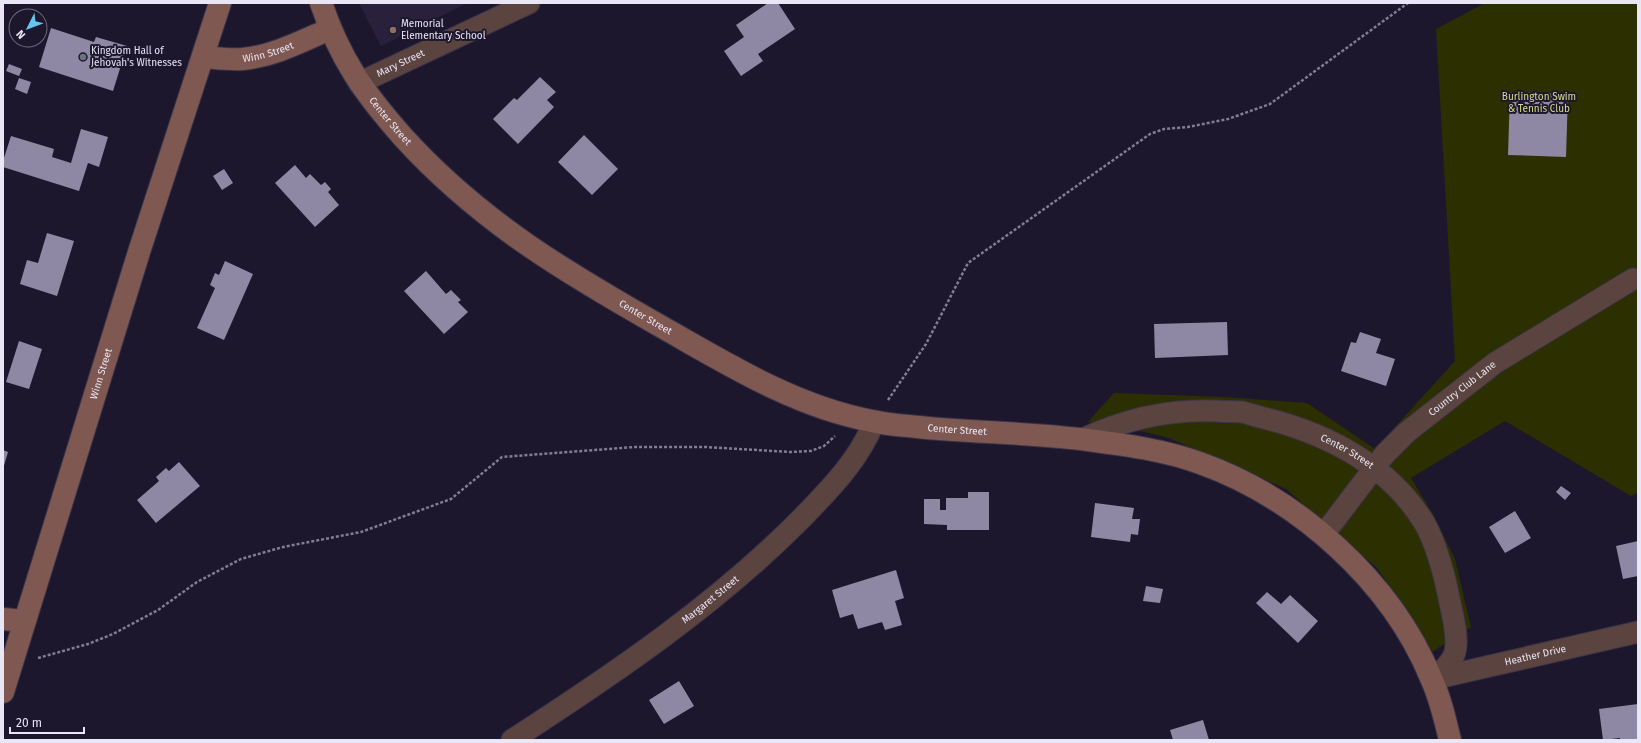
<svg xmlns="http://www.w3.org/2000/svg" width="1641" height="743" font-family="'Fira Sans',sans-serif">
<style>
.built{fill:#29213c}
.green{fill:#2c2f00}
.building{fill:#8f88a4}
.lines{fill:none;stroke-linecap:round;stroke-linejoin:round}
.street-casing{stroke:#3a3449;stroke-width:23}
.secondary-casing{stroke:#3a3449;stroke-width:24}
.path{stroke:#827d90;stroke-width:2.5;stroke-dasharray:3 2;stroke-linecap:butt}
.street{stroke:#5b433f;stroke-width:21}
.secondary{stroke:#7f5852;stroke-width:22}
.education-dot{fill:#8d6e63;stroke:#1d172d;stroke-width:1.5}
.worship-dot{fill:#6b7280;stroke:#1d172d;stroke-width:1.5}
.labels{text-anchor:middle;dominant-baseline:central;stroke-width:4;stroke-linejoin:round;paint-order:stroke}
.poi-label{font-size:10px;fill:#e9e6f5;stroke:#1d172d;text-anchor:start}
.street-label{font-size:10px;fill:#e9e6f5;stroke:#1d172d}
.park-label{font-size:10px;fill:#d5dd89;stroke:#1d172d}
</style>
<rect width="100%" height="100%" fill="#1d172d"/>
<path class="built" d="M359,3H467L381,46Z"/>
<path class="green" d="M1485,3H1638V493L1631,496L1505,421L1411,478L1433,514L1455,559L1471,627L1432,652L1418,627L1377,568L1286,489L1169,438L1128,428L1088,422L1114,393L1225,397L1307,403L1375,449L1455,361L1436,29Z"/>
<path class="building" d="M768,3H778L795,29L758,54L763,61L741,76L724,51L744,37L736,25Z
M51,28L94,42L96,37L127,46L113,91L39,67Z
M9,64L22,69L19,76L6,71Z
M540,77L556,92L547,100L554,107L518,144L493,119L514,98L517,100Z
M19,78L31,82L27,94L15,89Z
M1510,92L1568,94L1566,157L1508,155Z
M81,129L108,137L99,167L88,163L79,191L3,167V161L11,136L54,149L52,157L71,163Z
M584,135L618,169L592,195L558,162Z
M295,165L306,178L310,174L321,185L325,182L331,189L328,192L339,205L315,227L275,183Z
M224,169L233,183L222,190L213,176Z
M47,233L74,241L57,296L20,284L27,260L38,263Z
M225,261L253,274L224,340L197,328L215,288L210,285L215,273L219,275Z
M426,271L446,294L451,290L461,300L458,302L468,312L444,334L404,291Z
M1227,322L1228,355L1155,358L1154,324Z
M1360,332L1381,339L1376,353L1395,359L1386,386L1341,371L1351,342L1356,343Z
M19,341L42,349L29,389L6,382Z
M3,450L8,452L3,469Z
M179,462L200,486L156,523L137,500L159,481L156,477L166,468L169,471Z
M1561,486L1571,493L1565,500L1556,492Z
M968,492H989V530H947V525L924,524V499H940V510H946V498H968Z
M1095,503L1134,508L1132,519H1140L1138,535L1131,534L1130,542L1091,537Z
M1515,511L1531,538L1505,553L1489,527Z
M1638,541V576L1623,579L1616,546Z
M896,570L904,598L895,601L902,625L885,630L882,622L858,629L853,614L840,618L832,590Z
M1146,586L1163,589L1160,603L1143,601Z
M1267,592L1281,604L1290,595L1318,621L1298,643L1256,603Z
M679,681L694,706L664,724L649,700Z
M1638,704V740H1620V738L1603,740L1599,709Z
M1203,720L1209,740H1173L1170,730Z"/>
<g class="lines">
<g class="street-casing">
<g id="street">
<path id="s1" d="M359,83L529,3"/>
<path id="s2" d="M1083,439C1125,419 1170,409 1217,411C1225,412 1234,411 1242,412C1250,414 1259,417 1268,419C1330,435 1391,467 1425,524C1437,546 1444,573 1449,598C1452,613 1460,641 1454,655C1450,665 1440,673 1432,680"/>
<path id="s3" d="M1324,534L1384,455L1407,432L1495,363L1633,279"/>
<path id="s4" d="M1433,679L1638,632"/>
<path id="s5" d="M512,740C614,674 716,605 802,518C830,489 859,460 874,422"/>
</g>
</g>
<g class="secondary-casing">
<g id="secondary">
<path id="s6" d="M321,3C340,59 364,93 403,137C481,223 570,275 669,331C734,368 798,407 872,421C884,424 896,425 908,426C968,433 1028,432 1088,440C1126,445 1164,450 1200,463C1298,498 1391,581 1431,678C1440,697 1445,719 1450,740"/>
<path id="s7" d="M203,57C216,58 230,60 243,59C274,56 302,41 330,29"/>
<path d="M3,619L24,621"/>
<path id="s8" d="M3,692L139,252L220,3"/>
</g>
</g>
<path class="path" d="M888,400L926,344L968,263L1150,134L1164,129L1188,127L1228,119L1270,104L1408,3
M38,658L88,644L113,634L158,610L197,582L241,559L283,547L361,532L451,499L502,457L634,447H705L791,452L811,451L824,446L835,436"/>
<use href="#street" class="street"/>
<use href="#secondary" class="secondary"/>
</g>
<circle class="education-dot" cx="393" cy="30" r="4"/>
<circle class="worship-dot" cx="83" cy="57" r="4"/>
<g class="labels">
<g class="poi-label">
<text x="401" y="24">Memorial<tspan x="401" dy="12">Elementary School</tspan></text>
<text x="91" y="51">Kingdom Hall of<tspan x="91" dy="12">Jehovah's Witnesses</tspan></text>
</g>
<g class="street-label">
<text stroke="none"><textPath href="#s7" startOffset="66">Winn Street</textPath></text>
<text stroke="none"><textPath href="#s1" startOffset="46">Mary Street</textPath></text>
<text stroke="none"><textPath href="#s6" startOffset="138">Center Street</textPath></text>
<text stroke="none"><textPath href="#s6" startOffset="462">Center Street</textPath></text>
<text stroke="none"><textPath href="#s8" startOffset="333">Winn Street</textPath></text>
<text stroke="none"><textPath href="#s3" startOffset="202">Country Club Lane</textPath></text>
<text stroke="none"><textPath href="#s6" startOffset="798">Center Street</textPath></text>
<text stroke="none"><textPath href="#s2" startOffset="276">Center Street</textPath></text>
<text stroke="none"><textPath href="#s5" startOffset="243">Margaret Street</textPath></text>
<text stroke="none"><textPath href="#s4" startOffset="105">Heather Drive</textPath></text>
</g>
<g class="park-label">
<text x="1539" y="97">Burlington Swim<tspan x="1539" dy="12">&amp; Tennis Club</tspan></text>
</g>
</g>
<rect width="1641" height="743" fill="none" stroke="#e9e6f5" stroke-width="8"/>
<g transform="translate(28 28) rotate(228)"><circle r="19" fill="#1d172d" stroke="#6f6a7d"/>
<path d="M0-3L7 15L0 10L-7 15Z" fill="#66c4ef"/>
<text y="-6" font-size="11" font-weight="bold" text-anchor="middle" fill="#e9e6f5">N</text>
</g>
<path d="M10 727v6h74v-6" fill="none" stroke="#e9e6f5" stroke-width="2"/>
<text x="16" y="727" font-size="12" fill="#e9e6f5" stroke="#1d172d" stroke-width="3" paint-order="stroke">20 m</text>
</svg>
